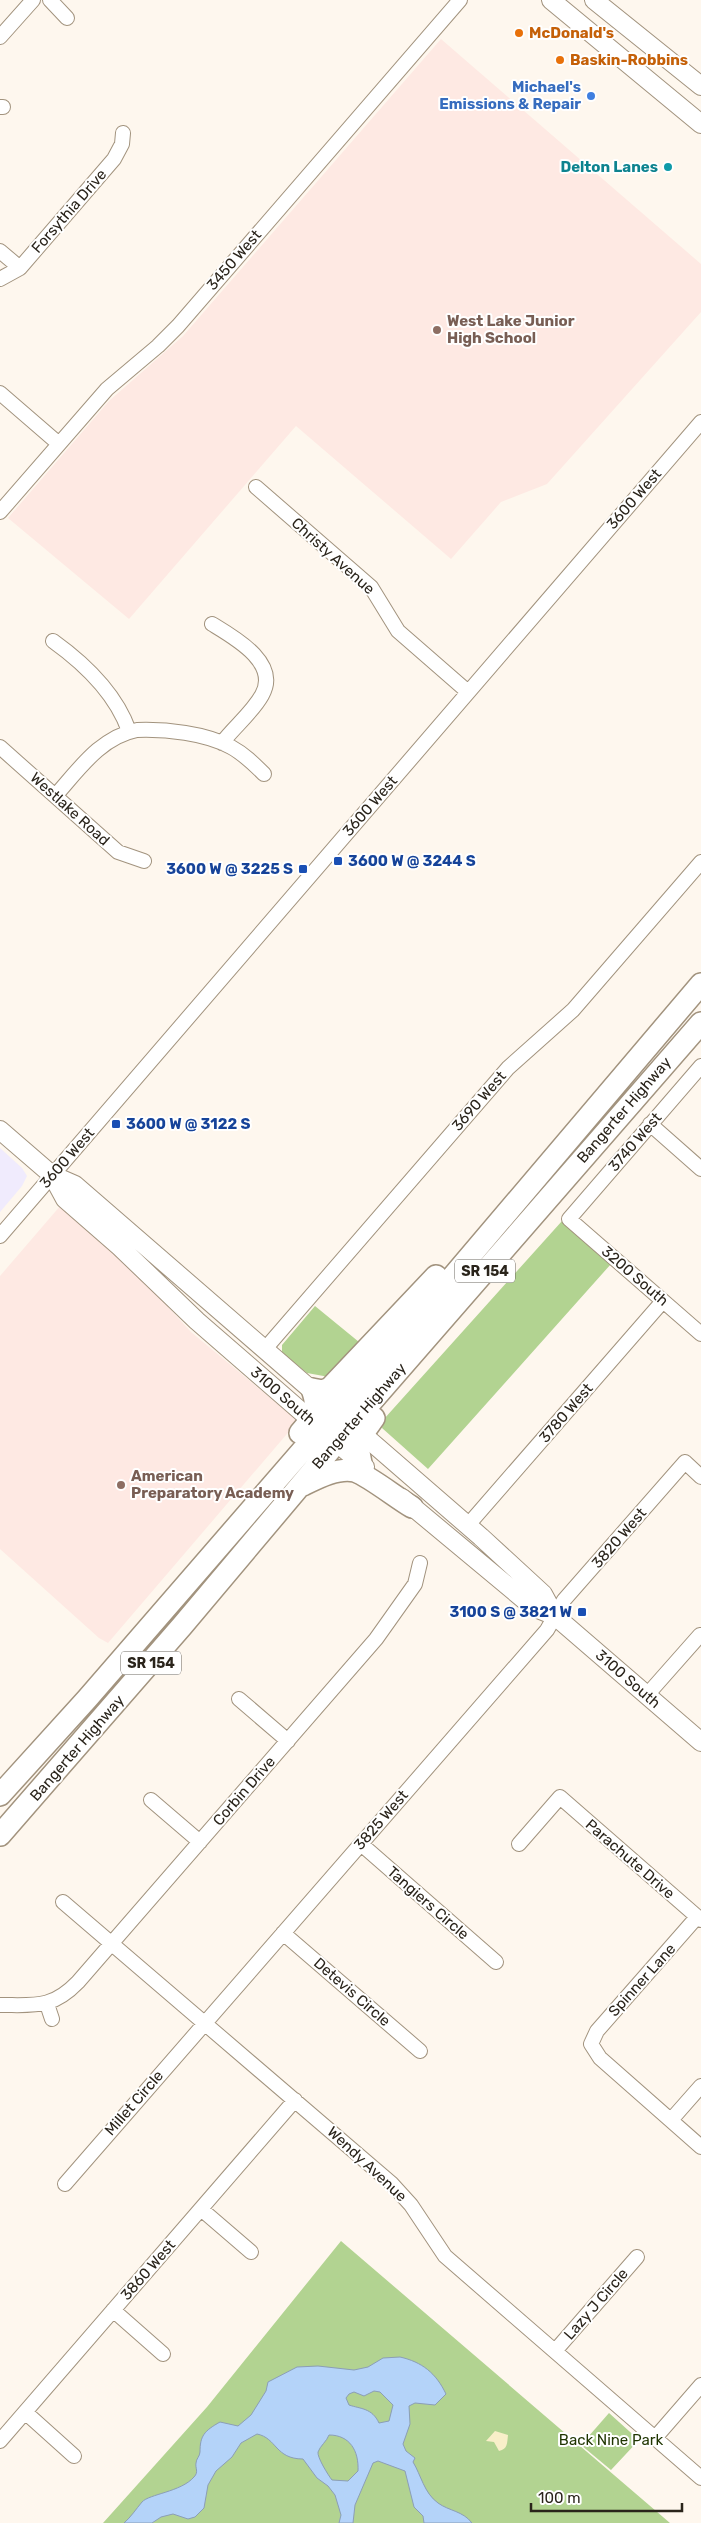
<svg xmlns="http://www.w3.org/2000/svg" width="701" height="2523" font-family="Rubik,sans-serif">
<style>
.industrial{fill:#f0ebfd}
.education{fill:#fee9e3}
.green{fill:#b2d391}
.sand{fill:#f9efc9}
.water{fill:#b4d3f9;stroke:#8b9eb6;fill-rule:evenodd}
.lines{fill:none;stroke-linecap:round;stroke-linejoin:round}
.minor-casing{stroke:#a2937e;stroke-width:16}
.major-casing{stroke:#a2937e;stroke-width:20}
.highway-casing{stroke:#a2937e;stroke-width:24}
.minor{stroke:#fff;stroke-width:14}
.major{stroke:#fff;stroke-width:18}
.highway{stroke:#fff;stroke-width:21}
.food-dot{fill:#e8710a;stroke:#fff;stroke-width:2}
.shop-dot{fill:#3f7fe0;stroke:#fff;stroke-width:2}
.culture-dot{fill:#0f9aa8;stroke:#fff;stroke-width:2}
.education-dot{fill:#8d6e63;stroke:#fff;stroke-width:2}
.transit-dot{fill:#1a4fb4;stroke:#fff;stroke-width:2}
.labels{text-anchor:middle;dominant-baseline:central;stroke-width:4;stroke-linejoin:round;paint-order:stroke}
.shield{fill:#fff;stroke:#6a665f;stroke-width:1}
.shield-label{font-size:14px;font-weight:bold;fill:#2a241b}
.food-label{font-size:15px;font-weight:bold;fill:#c56008;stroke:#fff;text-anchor:start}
.shop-label{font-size:15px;font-weight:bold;fill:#366cbe;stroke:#fff;text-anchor:end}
.culture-label{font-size:15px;font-weight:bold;fill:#0d838f;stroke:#fff;text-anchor:end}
.street-label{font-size:15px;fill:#2a241b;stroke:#fff}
.education-label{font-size:15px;font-weight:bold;fill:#785e54;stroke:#fff;text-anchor:start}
.transit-label{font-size:15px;font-weight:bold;fill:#164399;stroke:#fff;text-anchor:start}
.park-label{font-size:15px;fill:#1f3500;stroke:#fff}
</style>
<rect width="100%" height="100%" fill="#fef7ee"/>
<path class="industrial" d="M0,1148L22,1168L27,1176L22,1186L0,1212Z"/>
<path class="education" d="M441,39L701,264V312L547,484L501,502L451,559L296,426L129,619L8,518L109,401L183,336Z
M61,1205L123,1258L191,1332L298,1421L108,1643L99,1638L0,1549V1276Z"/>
<path class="green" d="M562,1221L611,1264L428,1469L382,1428L384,1419Z
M315,1306L359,1342L329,1377L307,1373L282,1353V1345Z
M341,2241L670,2523H103L207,2407Z
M609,2413L639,2440L611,2470L581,2445Z"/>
<path class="sand" d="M495,2431L508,2435C507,2443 508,2449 499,2451L494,2442L486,2441Z"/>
<path class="water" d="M400,2357C422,2362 436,2373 446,2394L435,2405L415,2403L409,2406L410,2424L403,2444L406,2451L415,2458L413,2462C421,2475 424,2493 438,2503C449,2511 463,2511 472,2523H424L423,2516L414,2507L405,2471L378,2461L373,2463L355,2505L353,2523H339L341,2515L335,2495L328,2486L317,2478L303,2459C275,2459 277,2438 257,2434L241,2443L232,2457L216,2471L208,2485L204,2508L195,2517L188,2519L173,2514L161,2517L152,2523H124C131,2517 136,2509 142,2502C149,2494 181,2492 194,2477C199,2472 195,2468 196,2463C196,2459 200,2456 200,2452C200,2436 204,2431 220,2422L238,2426L251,2415L266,2391L268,2382L297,2367L318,2366L354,2370L368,2367L383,2358ZM374,2391L380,2392L393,2405L389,2421L379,2423C372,2408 361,2409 349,2405L346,2398L349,2394L354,2392L364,2396ZM329,2435C350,2435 359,2451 358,2471L348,2481L332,2480C328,2475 317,2457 318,2452C320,2446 327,2441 329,2435Z"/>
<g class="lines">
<g class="minor-casing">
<path id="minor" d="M50,0L67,18
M0,37L33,0
M0,107H3
M0,251L20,268
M0,279L20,268L114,159L122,144L123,133
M0,393L59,444
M256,487L371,587L398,631L468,692
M0,512L107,389L158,346L178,326L460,0
M212,624C235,638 280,663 262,695C252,713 234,727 222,743
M53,641C85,664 116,694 129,731
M0,747L118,852L144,861
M56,795C79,769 101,737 137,730C166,729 205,733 231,747C244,754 254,764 264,774
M701,1066L569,1219L701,1334
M650,1124L701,1169
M0,1236L701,422
M265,1349L508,1068L573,1010L701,862
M468,1525L663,1301
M647,1695L700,1635
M239,1699L288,1741
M151,1800L200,1842
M361,1844L496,1962
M519,1844L560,1797L701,1920
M63,1902L391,2183L411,2205L445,2256L701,2478
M697,1917L597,2031L591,2044L600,2058L701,2147
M283,1933L420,2051
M47,2004L52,2019
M0,2005C35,2005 52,2009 78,1982L376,1639L415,1584L420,1563
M671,2120L701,2086
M65,2184L547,1630L564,1600L685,1462L701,1477
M201,2209L251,2252
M113,2310L163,2354
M555,2351L637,2257
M25,2412L74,2456
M655,2438L701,2385
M0,2441L295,2100"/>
</g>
<g class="major-casing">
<path id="major" d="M551,0L701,124
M594,0L701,86
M0,1130L52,1175L75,1185L481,1537L543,1594L555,1616L701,1742
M52,1175L65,1199L120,1247L197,1321L365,1467
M402,1498L533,1607L555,1616"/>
</g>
<g class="highway-casing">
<path id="highway" d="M312,1389L323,1391L330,1388L436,1276
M300,1433C314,1416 320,1412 312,1389
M361,1463L357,1442L374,1418
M303,1485C317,1478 338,1467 355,1471C369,1476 398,1499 412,1507
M0,1795L87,1699L432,1301L701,984
M0,1835L182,1626L352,1424L701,1023"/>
</g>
<use href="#minor" class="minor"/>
<use href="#major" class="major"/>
<use href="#highway" class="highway"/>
</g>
<g class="food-dot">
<circle cx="519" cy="33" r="5"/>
<circle cx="560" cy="60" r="5"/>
</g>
<circle class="shop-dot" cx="591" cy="96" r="5"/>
<circle class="culture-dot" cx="668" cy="167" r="5"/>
<g class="education-dot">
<circle cx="437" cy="330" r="5"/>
<circle cx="121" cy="1485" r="5"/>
</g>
<g class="transit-dot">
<rect x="333" y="856" width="10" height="10" rx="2.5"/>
<rect x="298" y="864" width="10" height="10" rx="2.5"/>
<rect x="111" y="1119" width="10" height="10" rx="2.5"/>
<rect x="577" y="1607" width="10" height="10" rx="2.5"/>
</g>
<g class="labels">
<g class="shield">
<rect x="455" y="1259.5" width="60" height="23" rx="4"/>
<rect x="121" y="1651.5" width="60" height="23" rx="4"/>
</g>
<g class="shield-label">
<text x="485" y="1271">SR 154</text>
<text x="151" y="1663">SR 154</text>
</g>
<g class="food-label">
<text x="529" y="33">McDonald's</text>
<text x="570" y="60">Baskin-Robbins</text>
</g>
<g class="shop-label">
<text x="581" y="87">Michael's<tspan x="581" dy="17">Emissions &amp; Repair</tspan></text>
</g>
<g class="culture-label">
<text x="658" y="167">Delton Lanes</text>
</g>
<g class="street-label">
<text transform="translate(69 211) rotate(-49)">Forsythia Drive</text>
<text transform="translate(234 260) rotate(-49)">3450 West</text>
<text transform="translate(634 499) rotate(-49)">3600 West</text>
<text transform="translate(333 556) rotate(42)">Christy Avenue</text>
<text transform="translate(370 806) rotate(-49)">3600 West</text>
<text transform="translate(70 809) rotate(42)">Westlake Road</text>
<text transform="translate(479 1101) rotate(-49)">3690 West</text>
<text transform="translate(624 1110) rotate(-49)">Bangerter Highway</text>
<text transform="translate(635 1142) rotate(-49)">3740 West</text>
<text transform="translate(67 1158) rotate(-49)">3600 West</text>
<text transform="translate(635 1276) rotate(41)">3200 South</text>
<text transform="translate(283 1396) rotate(41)">3100 South</text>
<text transform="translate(566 1413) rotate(-49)">3780 West</text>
<text transform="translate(359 1416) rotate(-49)">Bangerter Highway</text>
<text transform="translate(619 1538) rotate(-49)">3820 West</text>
<text transform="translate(628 1679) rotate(41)">3100 South</text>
<text transform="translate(77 1748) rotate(-49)">Bangerter Highway</text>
<text transform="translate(244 1791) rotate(-49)">Corbin Drive</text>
<text transform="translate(381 1820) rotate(-49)">3825 West</text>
<text transform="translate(630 1859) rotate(41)">Parachute Drive</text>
<text transform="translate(428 1903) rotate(41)">Tangiers Circle</text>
<text transform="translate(642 1980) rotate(-48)">Spinner Lane</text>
<text transform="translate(352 1992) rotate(41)">Detevis Circle</text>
<text transform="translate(134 2103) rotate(-49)">Millet Circle</text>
<text transform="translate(367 2164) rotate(43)">Wendy Avenue</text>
<text transform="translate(148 2270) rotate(-49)">3860 West</text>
<text transform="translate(596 2304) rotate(-49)">Lazy J Circle</text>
</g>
<g class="education-label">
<text x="447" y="321">West Lake Junior<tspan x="447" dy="17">High School</tspan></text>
<text x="131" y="1476">American<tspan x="131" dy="17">Preparatory Academy</tspan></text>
</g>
<g class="transit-label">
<text x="348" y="861">3600 W @ 3244 S</text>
<text x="293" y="869" text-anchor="end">3600 W @ 3225 S</text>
<text x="126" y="1124">3600 W @ 3122 S</text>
<text x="572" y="1612" text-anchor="end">3100 S @ 3821 W</text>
</g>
<g class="park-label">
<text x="611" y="2440">Back Nine Park</text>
</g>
</g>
<path d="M531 2503v8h151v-8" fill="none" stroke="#2a241b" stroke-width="2.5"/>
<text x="538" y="2503" font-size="15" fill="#2a241b" stroke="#ffffff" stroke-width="4" paint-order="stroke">100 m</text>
</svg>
